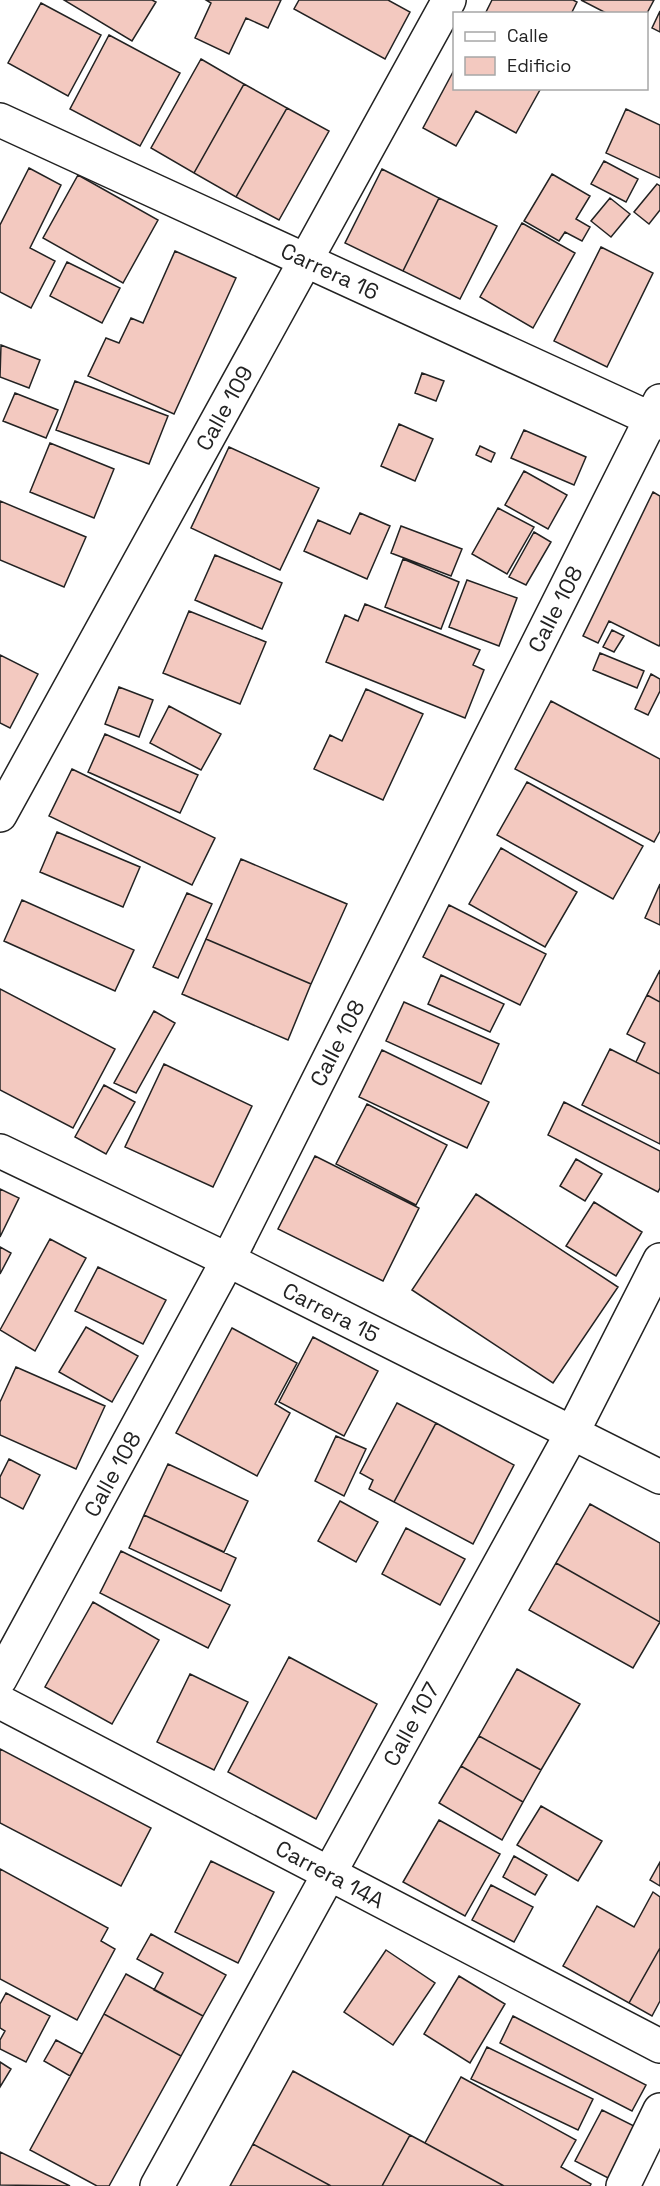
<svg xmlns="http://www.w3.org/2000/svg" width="660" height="2186" font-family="'Space Grotesk',sans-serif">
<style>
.building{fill:#f3c9c0;stroke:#222;stroke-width:1.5}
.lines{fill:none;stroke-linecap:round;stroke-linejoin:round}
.minor-casing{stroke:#222;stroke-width:36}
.minor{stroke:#fff;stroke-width:33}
.labels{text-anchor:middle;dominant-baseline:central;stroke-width:4.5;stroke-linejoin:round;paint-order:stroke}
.street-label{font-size:22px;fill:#222;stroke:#fff}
</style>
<rect width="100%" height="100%" fill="#fff"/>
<path class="building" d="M64,0H152L156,2L132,41Z
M206,0H281L268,28L246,18L229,54L195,38L211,3Z
M299,0H388L410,12L385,59L294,9Z
M492,0H573L577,2L571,14H485Z
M581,0H654L646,15L608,14Z
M41,3L101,35L68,96L8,63Z
M660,11V32L652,28Z
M109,35L180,73L140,146L70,109Z
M201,59L244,84L194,173L151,148Z
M454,70V88H541L516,133L476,111L456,146L423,128Z
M244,84L287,108L236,197L194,173Z
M287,108L329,131L279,220L236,197Z
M626,109L660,125V178L606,153Z
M604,161L638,179L626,202L591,184Z
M29,168L61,185L30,248L55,261L31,308L0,292V225Z
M382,169L439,198L403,271L345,243Z
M552,174L590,196L576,219L590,227L582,241L565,232L559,241L524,221Z
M78,175L158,220L123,283L43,238Z
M657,184L660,186V210L649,224L634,212Z
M439,198L497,226L460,299L403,271Z
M610,198L630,214L611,237L591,221Z
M522,223L575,253L533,328L480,297Z
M601,247L653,273L607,367L554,341Z
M175,251L236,278L174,414L88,376L106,338L119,343L131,318L143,323Z
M67,262L120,288L102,323L50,296Z
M1,345L40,360L29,388L0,377Z
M422,373L444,381L436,401L415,393Z
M75,381L168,416L149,464L56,430Z
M15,393L58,410L46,438L3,421Z
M399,424L433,439L415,481L381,466Z
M524,430L586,457L574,485L511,458Z
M50,443L114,469L94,518L30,492Z
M480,446L495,453L491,462L476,455Z
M229,447L319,488L280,570L191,528Z
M524,471L567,495L548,529L505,505Z
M653,492L660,496V644L659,646L609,621L598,643L583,636Z
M0,501L86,537L64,587L0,560Z
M498,508L534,527L507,574L472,554Z
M360,513L390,526L367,579L304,551L318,520L350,534Z
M401,526L462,549L451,576L391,553Z
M534,532L551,542L526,585L509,577Z
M215,555L282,583L262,629L195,600Z
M403,559L459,582L441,629L385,607Z
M467,580L517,598L499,646L449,627Z
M365,604L480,650L473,665L484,670L465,718L326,662L345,615L358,621Z
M189,611L266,642L240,704L163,673Z
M612,630L624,636L614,652L603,647Z
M600,653L644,671L637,688L593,670Z
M0,655L38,674L10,728L0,723Z
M651,674L660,679V691L648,715L635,709Z
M119,687L153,700L139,737L105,724Z
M366,689L423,714L383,800L314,769L330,735L342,741Z
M551,701L660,759V831L654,842L515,769Z
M169,706L221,734L201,770L150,743Z
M105,734L198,775L180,813L88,772Z
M72,769L215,838L192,885L49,816Z
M527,782L643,846L613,899L497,835Z
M57,832L140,867L123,907L40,872Z
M501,848L577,892L545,947L469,904Z
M241,859L347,904L311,984L206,939Z
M660,884V925L645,918Z
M187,893L212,904L178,978L153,967Z
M22,900L134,950L115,991L4,941Z
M449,905L546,954L520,1005L423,957Z
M206,939L311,984L288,1040L182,994Z
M660,970V1002L647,995Z
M441,975L504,1004L490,1032L428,1004Z
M0,989L115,1049L73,1128L0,1090Z
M647,995L660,1002V1074L636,1062L645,1043L627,1034Z
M404,1002L499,1044L481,1084L386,1041Z
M154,1011L175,1023L136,1093L114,1083Z
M610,1049L660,1074V1144L582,1105Z
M382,1050L489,1102L467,1148L359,1097Z
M164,1064L252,1106L213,1187L125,1147Z
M104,1085L135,1102L106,1154L75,1137Z
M564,1102L660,1151V1188L658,1192L548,1135Z
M367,1104L447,1145L416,1205L336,1164Z
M315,1156L419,1208L383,1281L278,1229Z
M576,1159L602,1174L585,1201L560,1186Z
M0,1189L19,1198L0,1237Z
M476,1194L618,1287L553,1383L412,1290Z
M594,1202L642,1232L616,1276L566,1246Z
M50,1239L86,1258L35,1351L0,1330Z
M0,1247L11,1253L0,1274Z
M98,1267L166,1300L143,1344L75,1311Z
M86,1327L138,1356L112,1402L59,1372Z
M232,1328L297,1363L275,1404L290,1413L257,1476L176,1433Z
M313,1337L378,1371L344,1436L279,1402Z
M16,1367L105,1406L76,1469L0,1435V1402Z
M397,1403L436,1423L394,1502L369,1489L373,1480L360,1473Z
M436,1423L514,1465L473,1544L394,1502Z
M336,1436L366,1449L344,1496L315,1481Z
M9,1459L40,1475L23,1509L0,1497V1477Z
M168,1464L248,1501L224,1552L144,1515Z
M340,1501L378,1522L356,1562L318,1541Z
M590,1504L660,1543V1622L556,1563Z
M144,1515L236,1558L221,1591L129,1548Z
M406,1528L465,1559L440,1605L382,1574Z
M121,1551L230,1605L208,1648L100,1593Z
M556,1563L660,1622L633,1668L529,1610Z
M93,1602L159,1640L112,1724L45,1687Z
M289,1657L377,1704L316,1819L228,1772Z
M517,1669L580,1704L541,1770L479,1736Z
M190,1674L248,1702L214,1770L157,1742Z
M479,1736L541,1770L523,1802L461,1766Z
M0,1749L151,1828L121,1886L0,1823Z
M461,1766L523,1802L502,1840L439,1803Z
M541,1806L602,1841L578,1881L517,1845Z
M439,1820L500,1854L465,1916L403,1882Z
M514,1856L547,1875L535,1895L503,1877Z
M211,1861L274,1892L238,1963L175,1932Z
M660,1862V1886L650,1880Z
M0,1869L108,1928L101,1941L115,1949L77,2020L0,1979Z
M491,1885L533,1907L514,1942L472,1920Z
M653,1892L660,1897V1948L629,2003L563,1966L597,1906L634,1927Z
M151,1934L226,1975L203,2016L154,1990L163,1973L137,1959Z
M660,1948V2001L652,2016L629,2003Z
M386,1950L435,1983L393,2045L344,2012Z
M126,1974L203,2016L181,2056L104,2014Z
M459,1976L505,2004L470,2063L424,2034Z
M6,1993L50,2016L26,2062L0,2049V2040L5,2031L0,2028V2004Z
M104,2014L181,2056L109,2186H97L30,2150Z
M513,2016L646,2085L632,2111L500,2043Z
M56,2040L82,2054L70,2076L44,2061Z
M487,2047L593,2099L578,2130L471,2079Z
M0,2062L11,2069L0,2087Z
M293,2071L410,2135L382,2186H331L253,2144Z
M461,2077L576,2140L561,2167L591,2184L590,2186H504L425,2143Z
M602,2110L640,2129L614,2181L575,2161Z
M410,2135L425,2143L504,2186H382Z
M253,2144L331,2186H230Z
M0,2152L70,2186L0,2185Z"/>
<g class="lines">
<g class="minor-casing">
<path id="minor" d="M0,120L660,423
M0,815L449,0
M0,1151L228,1260L660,1477
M0,1679L228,1260L660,401
M0,1702L660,2046
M157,2186L572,1433L660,1260
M623,2186L660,2110"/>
</g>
<use href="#minor" class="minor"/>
</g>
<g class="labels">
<g class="street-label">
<text transform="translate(330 271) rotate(25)">Carrera 16</text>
<text transform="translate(224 408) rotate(-61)">Calle 109</text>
<text transform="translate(555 609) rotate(-63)">Calle 108</text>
<text transform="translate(337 1043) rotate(-63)">Calle 108</text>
<text transform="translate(331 1312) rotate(27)">Carrera 15</text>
<text transform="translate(112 1474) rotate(-61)">Calle 108</text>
<text transform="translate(411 1724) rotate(-61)">Calle 107</text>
<text transform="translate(330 1874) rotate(28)">Carrera 14A</text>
</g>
</g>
<rect x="453" y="12" width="195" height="78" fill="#ffffff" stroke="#a7a7a7" stroke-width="1.5"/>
<rect x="465" y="32" width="30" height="9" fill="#ffffff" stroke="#a7a7a7" stroke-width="1.5"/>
<text x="507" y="42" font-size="18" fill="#222222">Calle</text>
<rect x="465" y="57" width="30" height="18" fill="#f3c9c0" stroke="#a7a7a7" stroke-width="1.5"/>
<text x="507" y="72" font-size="18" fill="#222222">Edificio</text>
</svg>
